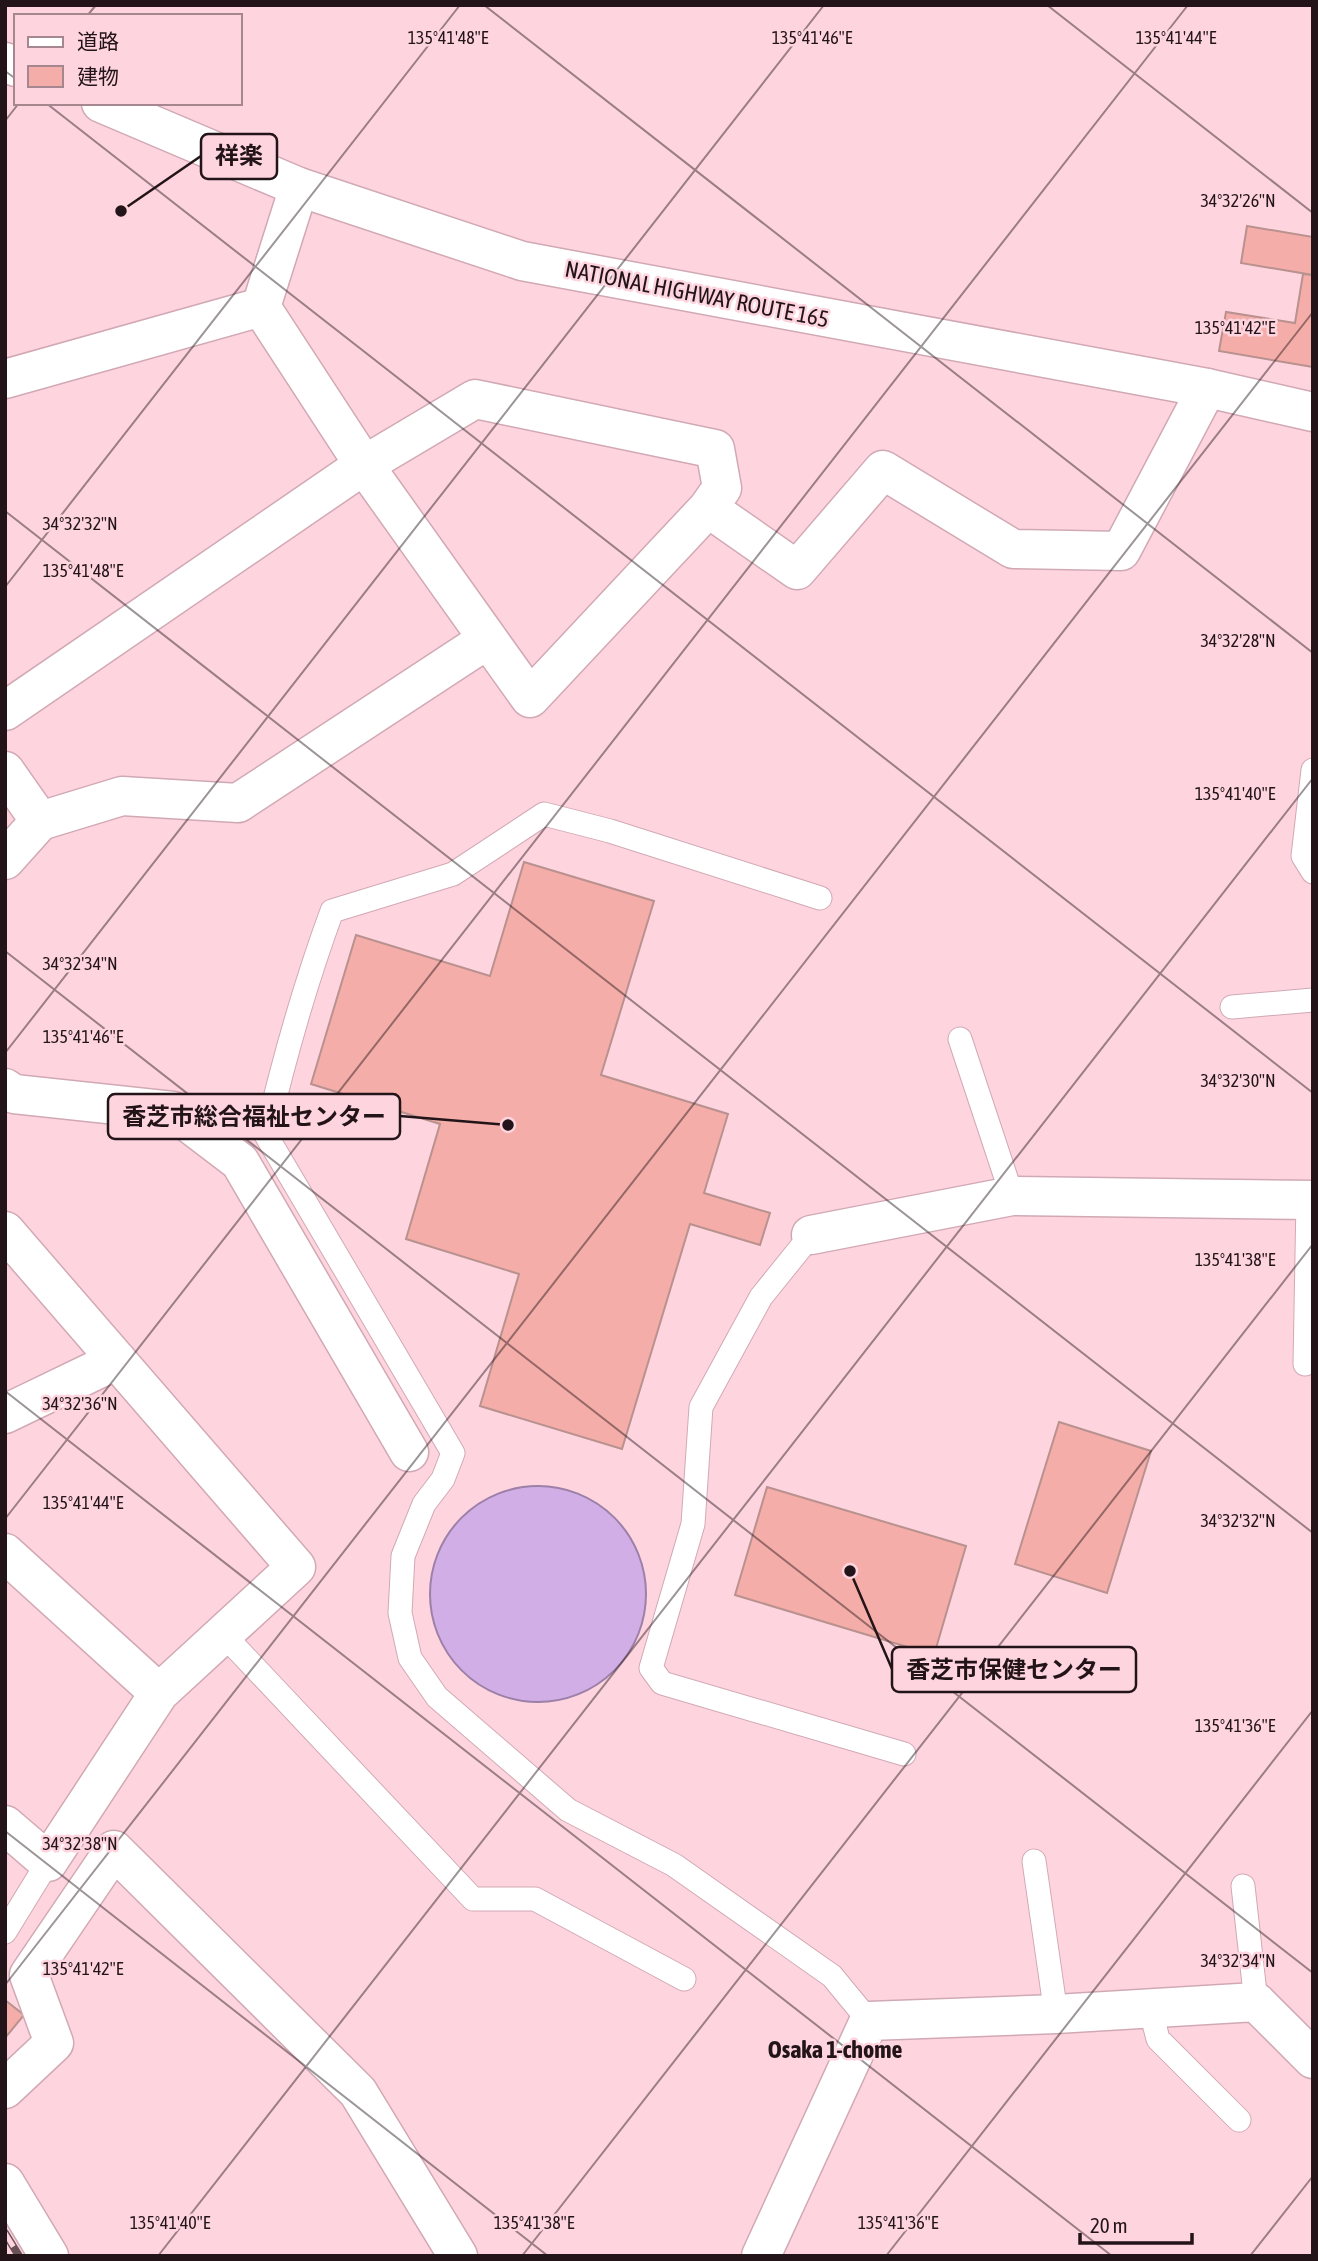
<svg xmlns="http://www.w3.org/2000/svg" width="1318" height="2261" font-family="'Asap Condensed','Noto Sans JP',sans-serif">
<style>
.water{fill:#d1afe6;stroke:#9c80a8;stroke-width:2}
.building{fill:#f4ada8;stroke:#b9918e;stroke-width:2}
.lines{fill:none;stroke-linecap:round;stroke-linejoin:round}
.service-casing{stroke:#d1a9b4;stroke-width:25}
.minor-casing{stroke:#d1a9b4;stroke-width:41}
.trunk-casing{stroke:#d1a9b4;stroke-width:41}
.service{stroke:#fff;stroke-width:23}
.minor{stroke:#fff;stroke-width:38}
.trunk{stroke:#fff;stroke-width:38}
.rail-casing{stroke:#695258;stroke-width:8}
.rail{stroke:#fed4df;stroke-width:5;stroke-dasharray:16;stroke-linecap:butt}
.ticks{fill:none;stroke:#221418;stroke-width:2;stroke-opacity:0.45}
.labels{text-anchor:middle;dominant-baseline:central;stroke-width:5;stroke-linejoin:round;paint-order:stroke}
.street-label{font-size:23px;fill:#221418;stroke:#fed4df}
.neighbourhood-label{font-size:24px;font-weight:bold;fill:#221418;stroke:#fed4df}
.ticks-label{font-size:18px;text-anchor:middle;fill:#221418;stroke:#fed4df;stroke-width:5;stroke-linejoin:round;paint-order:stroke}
.leader{fill:none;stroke:#221418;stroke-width:2.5}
.callout-dot{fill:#221418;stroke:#fed4df;stroke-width:2.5}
.callout{fill:#fed4df;stroke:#221418;stroke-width:2.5}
.callout-label{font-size:24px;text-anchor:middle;font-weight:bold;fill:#221418}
</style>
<rect width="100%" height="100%" fill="#fed4df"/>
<path class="water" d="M430 1594a108 108 0 1 1 216 0a108 108 0 1 1-216 0Z"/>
<path class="building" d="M1247,226L1313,237V275L1241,263Z
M1303,274L1313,275V367L1219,351L1226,312L1295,323Z
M524,862L654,901L601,1075L728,1114L704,1193L770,1213L760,1245L690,1224L622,1449L480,1406L519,1274L406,1239L440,1124L311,1084L356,935L490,976Z
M1059,1422L1151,1451L1107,1593L1015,1564Z
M767,1487L966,1546L934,1655L735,1595Z
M5,2000L24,2015L5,2038Z"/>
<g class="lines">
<g class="service-casing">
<path id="service" d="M1313,770L1303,856L1313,872
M820,898L610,831L544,814L453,874L332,911C305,984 284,1059 266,1135L453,1453L443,1479L424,1504L403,1556L400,1613L410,1658L437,1697L568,1810L674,1865L832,1976L869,2021
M1232,1007L1313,1000
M960,1039L1012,1196
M811,1235L761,1297L701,1407L693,1524L651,1668L662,1683L904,1754
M1305,1364L1308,1200
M223,1634L473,1899H535L684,1979
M1034,1861L1056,2014
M1243,1886L1256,2002
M5,1932L48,1862
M1150,2008L1158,2039L1239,2120"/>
</g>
<g class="minor-casing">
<path id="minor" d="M5,379L261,307
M708,508L797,570L883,470L1013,549L1121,551L1207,388
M5,711L364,465L475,399L715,449L722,488L708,508L530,698L364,465L261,307L299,187
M5,771L40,821
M5,860L40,821L122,796L238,803L488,639
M5,1088L14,1094L173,1111L240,1162L409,1452
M5,1231L296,1567L159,1693L48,1862L5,1825
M811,1235L1012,1196L1313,1200
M5,1414L117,1360
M5,1553L159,1693
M5,2089L54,2043L29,1975L114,1850L358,2092L458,2256
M5,2183L49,2256
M761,2256L869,2021L1056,2014L1256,2002L1313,2059"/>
</g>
<g class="trunk-casing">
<path id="trunk" d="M5,62L16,67
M101,103L299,187L522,261L1207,388L1313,412"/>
</g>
<use href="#service" class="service"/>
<use href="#minor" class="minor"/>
<use href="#trunk" class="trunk"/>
<g class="rail-casing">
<path id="rail" d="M5,2233L19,2256"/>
</g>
<use href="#rail" class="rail"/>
</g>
<path class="ticks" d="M484,5L1313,653M1047,5L1313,213M87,16L96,5M5,71L16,79M46,103L1313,1093M5,121L19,103M5,511L1313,1533M5,587L460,5M5,951L1313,1973M5,1053L824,5M5,1391L1112,2256M5,1519L1188,5M5,1831L548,2256M5,1985L1313,312M158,2256L1313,778M522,2256L1313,1244M886,2256L1313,1710M1250,2256L1313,2176"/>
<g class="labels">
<g class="street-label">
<text transform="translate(697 294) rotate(11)">NATIONAL HIGHWAY ROUTE 165</text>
</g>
<g class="neighbourhood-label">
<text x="835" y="2049">Osaka 1-chome</text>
</g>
</g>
<g class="ticks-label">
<text x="448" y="44">135°41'48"E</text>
<text x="812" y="44">135°41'46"E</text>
<text x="1176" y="44">135°41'44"E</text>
<text x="1238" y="207">34°32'26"N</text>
<text x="1235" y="334">135°41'42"E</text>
<text x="80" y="530">34°32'32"N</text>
<text x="83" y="577">135°41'48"E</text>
<text x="1238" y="647">34°32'28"N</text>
<text x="1235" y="800">135°41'40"E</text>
<text x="80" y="970">34°32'34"N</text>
<text x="83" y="1043">135°41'46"E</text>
<text x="1238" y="1087">34°32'30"N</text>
<text x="1235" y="1266">135°41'38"E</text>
<text x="80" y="1410">34°32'36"N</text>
<text x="83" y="1509">135°41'44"E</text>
<text x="1238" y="1527">34°32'32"N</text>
<text x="1235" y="1732">135°41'36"E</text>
<text x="80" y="1850">34°32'38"N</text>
<text x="1238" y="1967">34°32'34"N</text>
<text x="83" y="1975">135°41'42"E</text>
<text x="170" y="2229">135°41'40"E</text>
<text x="534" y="2229">135°41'38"E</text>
<text x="898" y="2229">135°41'36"E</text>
</g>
<path class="leader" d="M121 211L201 156M508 1125L400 1116M850 1571L892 1669"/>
<g class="callout-dot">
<circle cx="121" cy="211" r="7"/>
<circle cx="508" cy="1125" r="7"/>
<circle cx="850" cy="1571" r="7"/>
</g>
<g class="callout">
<rect x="201" y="134" width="76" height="45" rx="7"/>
<rect x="108" y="1094" width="292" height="45" rx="7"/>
<rect x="892" y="1647" width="244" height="45" rx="7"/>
</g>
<g class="callout-label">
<text x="239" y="164">祥楽</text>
<text x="254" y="1125">香芝市総合福祉センター</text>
<text x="1014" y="1678">香芝市保健センター</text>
</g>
<rect width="1318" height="2261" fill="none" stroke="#221418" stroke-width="14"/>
<rect x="14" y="14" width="228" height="91" fill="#fed4df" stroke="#a6878f" stroke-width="2"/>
<rect x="28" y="37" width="35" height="10" fill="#ffffff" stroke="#a6878f" stroke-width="2"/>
<text x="77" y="49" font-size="21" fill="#221418">道路</text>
<rect x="28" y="66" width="35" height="21" fill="#f4ada8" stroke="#a6878f" stroke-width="2"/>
<text x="77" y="84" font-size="21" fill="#221418">建物</text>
<path d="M1080 2233v10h112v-10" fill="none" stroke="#221418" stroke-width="3.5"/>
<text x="1090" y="2233" font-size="21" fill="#221418" stroke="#fed4df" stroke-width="5" paint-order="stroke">20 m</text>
</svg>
